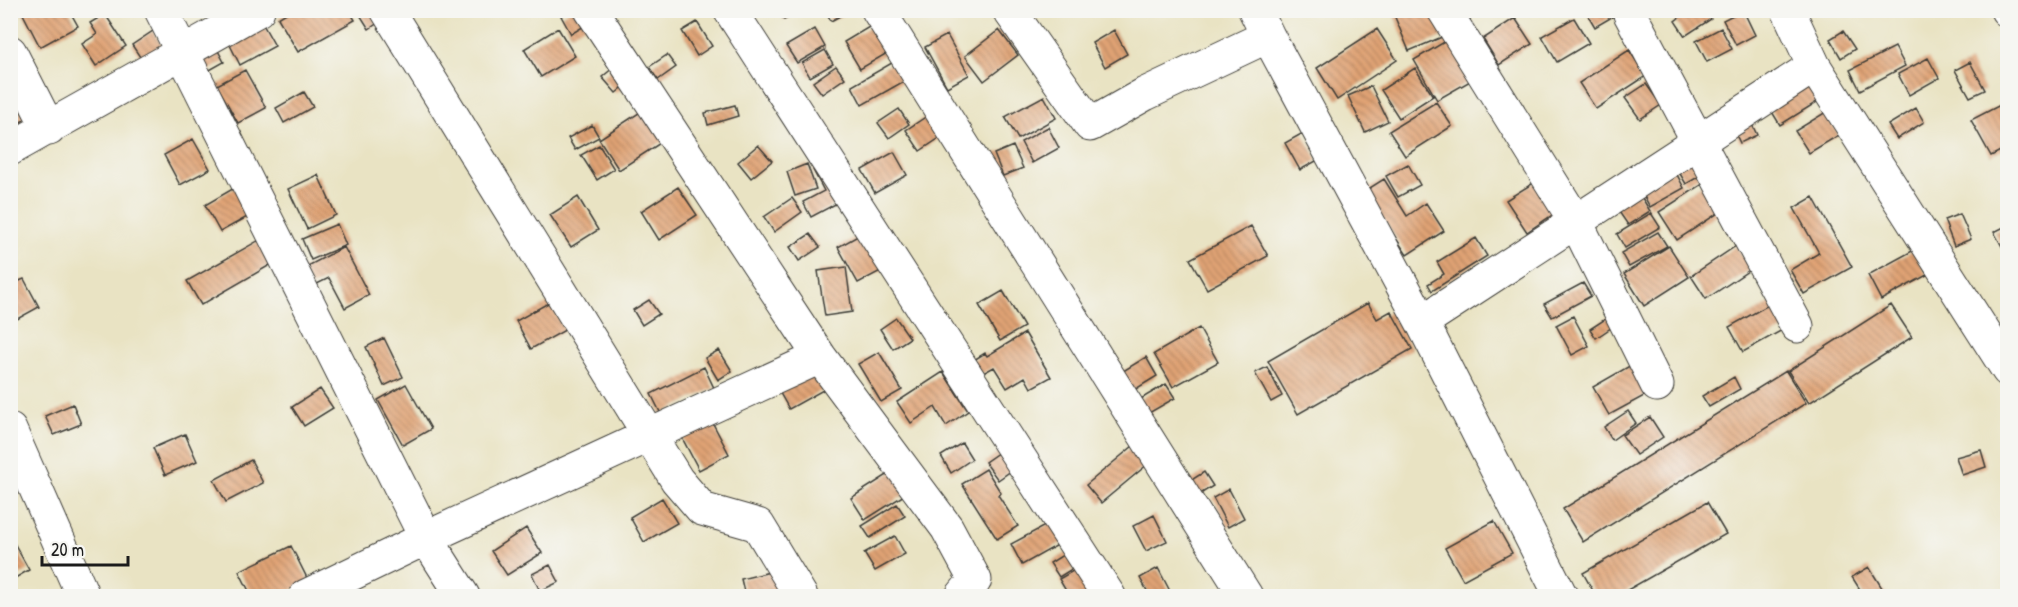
<svg xmlns="http://www.w3.org/2000/svg" width="2018" height="607" font-family="'Patrick Hand',sans-serif">
<style>
.building{fill:url(#building-back-hatch)}
.lines{fill:none;stroke-linecap:round;stroke-linejoin:round}
.minor-casing{stroke:#3b3a35;stroke-width:35}
.minor{stroke:#fff;stroke-width:33}
</style>
<defs>
<pattern id="building-back-hatch" width="6" height="6" patternUnits="userSpaceOnUse" patternTransform="scale(1.5)"><rect width="6" height="6" fill="#e0a375"/><path d="M-1 5l2 2M0 0l6 6M5-1l2 2" fill="none" stroke="#b5845f"/></pattern>
</defs>
<rect width="100%" height="100%" fill="#f6f6f2"/>
<filter id="ink" filterUnits="userSpaceOnUse"><feTurbulence type="fractalNoise" baseFrequency=".0167" numOctaves="2"/><feDisplacementMap in="SourceGraphic" scale="12" xChannelSelector="R" yChannelSelector="G"/><feConvolveMatrix kernelMatrix="1 2 1 2 8 2 1 2 1" color-interpolation-filters="sRGB"/></filter>
<filter id="wash" filterUnits="userSpaceOnUse"><feTurbulence type="fractalNoise" baseFrequency=".008" numOctaves="4" result="noise"/><feDisplacementMap in="SourceGraphic" scale="24" xChannelSelector="R" yChannelSelector="G"/><feGaussianBlur stdDeviation="1.35" result="paint"/><feColorMatrix in="noise" values="0 0 0 0 0 0 0 0 0 0 0 0 0 0 0 0 0 1.4 0 .05"/><feComposite in="paint" operator="in"/></filter>
<g filter="url(#wash)">
<rect width="100%" height="100%" fill="#e9e3c3"/>
<g id="blocks">
<path class="building" d="M21,10H69L78,26L40,47Z
M291,10H349L355,20L298,52L278,18Z
M357,10H380L385,18L369,29Z
M570,10H587L593,21L571,34L561,16Z
M779,10H804L784,20Z
M825,10H851L831,21Z
M1392,10H1439L1449,34L1409,51Z
M1585,10H1624L1595,27Z
M1689,10H1706L1711,19L1685,36L1675,21Z
M1743,10L1755,35L1736,45L1723,20Z
M105,14L126,46L96,66L82,44L97,34L90,23Z
M1515,18L1532,44L1499,65L1483,39Z
M1574,18L1589,43L1557,62L1542,36Z
M260,19L275,46L240,65L226,37Z
M697,22L712,46L697,56L682,31Z
M874,24L889,52L860,69L844,42Z
M558,28L575,56L541,77L524,49Z
M1721,28L1732,49L1707,62L1696,41Z
M815,29L825,47L797,63L786,46Z
M1377,29L1397,60L1337,100L1317,68Z
M999,30L1018,55L984,81L965,56Z
M1114,30L1127,54L1105,67L1092,43Z
M153,31L163,46L142,60L132,45Z
M1843,31L1855,49L1841,58L1830,39Z
M947,35L969,75L947,87L925,47Z
M1456,35L1479,76L1437,100L1414,60Z
M214,43L224,62L208,71L197,53Z
M1895,47L1905,66L1860,90L1850,70Z
M825,50L833,64L810,77L802,63Z
M1629,50L1646,76L1596,109L1579,83Z
M667,55L676,67L658,80L649,67Z
M1928,58L1939,78L1909,95L1898,74Z
M897,60L908,79L862,105L852,86Z
M1970,62L1985,90L1970,97L1955,70Z
M619,63L632,80L616,93L602,77Z
M836,66L845,78L822,94L813,82Z
M1415,68L1433,96L1399,118L1381,90Z
M245,70L266,108L238,123L217,85Z
M1811,74L1825,97L1780,125L1766,102Z
M1646,84L1661,105L1640,119L1625,98Z
M1371,86L1388,121L1365,132L1348,96Z
M304,92L313,107L284,123L276,108Z
M1044,96L1056,118L1018,139L1005,117Z
M15,101L26,119L10,128V103Z
M2008,101V147L1991,156L1971,120Z
M1436,102L1452,126L1405,156L1389,131Z
M735,105L738,116L708,125L705,113Z
M648,107L668,138L619,170L599,139Z
M1916,108L1924,122L1897,139L1888,125Z
M899,109L909,124L889,138L878,123Z
M1826,112L1839,135L1809,153L1795,131Z
M927,116L941,137L920,151L906,130Z
M1748,116L1757,135L1740,143L1731,124Z
M592,125L599,137L575,150L568,138Z
M1048,127L1059,148L1032,163L1021,142Z
M1303,133L1318,160L1300,170L1285,143Z
M193,139L210,169L180,185L164,155Z
M599,145L614,169L597,180L581,155Z
M758,145L772,161L751,178L738,162Z
M1013,146L1023,168L1003,176L994,154Z
M1691,149L1705,173L1686,184L1672,160Z
M894,152L907,175L875,193L862,170Z
M826,163L845,199L811,217L803,202L824,191L813,170Z
M807,164L816,189L795,196L787,172Z
M1408,164L1420,185L1398,197L1386,176Z
M1674,169L1684,188L1650,207L1640,189Z
M318,175L336,215L307,229L288,189Z
M1384,179L1407,216L1426,203L1444,231L1407,255L1365,191Z
M1709,180L1726,208L1677,240L1659,212Z
M1535,182L1555,213L1527,232L1506,200Z
M236,187L251,215L220,232L205,205Z
M678,187L697,215L659,240L641,211Z
M1636,188L1650,211L1628,225L1613,203Z
M578,197L598,230L571,247L550,215Z
M1813,197L1852,267L1804,294L1790,270L1819,253L1794,208Z
M792,198L802,212L774,232L764,217Z
M1651,213L1660,227L1625,248L1617,234Z
M1960,214L1971,239L1954,246L1944,220Z
M337,224L346,245L311,260L302,239Z
M2008,225V257L1994,232Z
M1251,226L1268,256L1207,289L1190,259Z
M872,228L892,265L858,283L838,247Z
M1658,232L1667,246L1629,267L1621,253Z
M810,234L820,247L799,261L790,247Z
M263,238L277,261L201,305L187,281Z
M1476,238L1487,256L1432,291L1428,284L1444,274L1437,262Z
M1669,246L1689,277L1644,306L1624,274Z
M1736,246L1751,269L1706,299L1691,276Z
M344,247L369,295L345,308L329,278L311,287L302,269Z
M1914,250L1927,275L1881,300L1868,275Z
M846,267L852,312L825,316L818,271Z
M24,279L39,307L10,323V285Z
M1583,283L1591,296L1552,317L1544,304Z
M1003,291L1024,327L1000,341L979,305Z
M1779,299L1793,324L1743,352L1729,327Z
M649,300L659,314L642,325L633,310Z
M550,302L565,330L531,349L516,321Z
M1368,303L1377,319L1391,311L1412,349L1298,414L1268,361Z
M1891,305L1912,337L1809,403L1788,371Z
M1613,314L1618,323L1596,338L1590,329Z
M1573,316L1589,346L1572,355L1556,325Z
M896,318L910,338L893,349L880,329Z
M1199,328L1218,362L1173,387L1154,354Z
M1025,333L1051,377L1031,388L1025,377L1007,388L994,367L978,376L969,363L985,353L987,356Z
M384,338L403,377L384,386L366,347Z
M719,350L732,371L718,380L705,358Z
M879,352L902,390L881,402L858,364Z
M1146,357L1157,376L1126,395L1115,376Z
M1640,360L1657,389L1609,415L1593,387Z
M812,366L825,389L789,409L776,386Z
M704,367L714,388L661,414L651,394Z
M1267,367L1282,396L1271,402L1255,373Z
M1786,371L1806,403L1583,542L1563,509Z
M943,372L968,411L946,426L935,407L911,423L897,402Z
M1734,377L1740,389L1709,407L1702,396Z
M406,384L431,429L403,445L378,400Z
M1166,384L1175,398L1142,417L1134,403Z
M320,389L333,408L304,426L292,407Z
M73,404L81,424L54,435L45,416Z
M1628,411L1636,423L1612,440L1604,427Z
M1650,417L1663,437L1636,455L1622,435Z
M710,418L729,454L699,470L680,434Z
M185,434L197,461L165,475L153,448Z
M962,443L972,459L951,473L941,456Z
M1133,446L1148,464L1101,503L1086,485Z
M1005,448L1018,466L998,480L985,462Z
M1981,450L1986,467L1962,475L1956,457Z
M251,460L263,483L226,502L214,480Z
M986,469L1001,493L998,495L1018,526L997,539L962,484Z
M895,470L909,492L865,520L851,498Z
M1204,472L1213,486L1191,500L1182,486Z
M1229,489L1244,518L1228,527L1213,498Z
M662,498L677,523L644,542L630,517Z
M1707,502L1726,534L1617,596H1596L1583,573Z
M897,504L905,516L870,538L862,526Z
M1154,515L1167,541L1146,551L1133,526Z
M1054,521L1065,541L1022,565L1011,544Z
M1494,521L1512,553L1463,580L1445,548Z
M526,528L542,553L507,575L491,551Z
M895,536L905,554L875,571L864,553Z
M13,541L29,570L10,581V542Z
M291,546L309,582L280,596H242L250,593L239,571Z
M1066,553L1075,567L1059,577L1050,563Z
M550,565L559,582L540,591L532,574Z
M1869,567L1887,596H1864L1852,577Z
M1078,568L1092,594L1087,596H1069L1059,579Z
M1158,568L1172,595L1169,596H1150L1140,578Z
M774,571L779,596H745L741,579Z"/>
</g>
</g>
<g filter="url(#ink)">
<use href="#blocks" fill-opacity="0" stroke="#3b3a35" stroke-width="1.5"/>
<g class="lines">
<g class="minor-casing">
<path id="minor" d="M161,10L426,538L463,596
M387,10L677,480L702,509L758,525L801,596
M591,10L820,357L947,528L975,580L962,596
M730,10L1109,596
M878,10L1246,596
M1009,10L1090,125L1145,94L1268,36L1422,322L1561,596
M1255,10L1268,36
M1444,10L1576,222L1657,385
M1788,10L1814,66L2008,370
M2007,10L2008,11
M1630,14L1797,326
M10,52L49,129
M10,149L258,10
M1422,322L1814,66
M10,430L83,596
M306,596L426,538L820,357"/>
</g>
<use href="#minor" class="minor"/>
</g>
</g>
<rect width="2018" height="607" fill="none" stroke="#f6f6f2" stroke-width="36"/>
<path d="M42 556v9h86v-9" fill="none" stroke="#1c1c1c" stroke-width="3"/>
<text x="51" y="556" font-size="18" fill="#1c1c1c" stroke="#f6f6f2" stroke-width="4.5" paint-order="stroke">20 m</text>
</svg>
